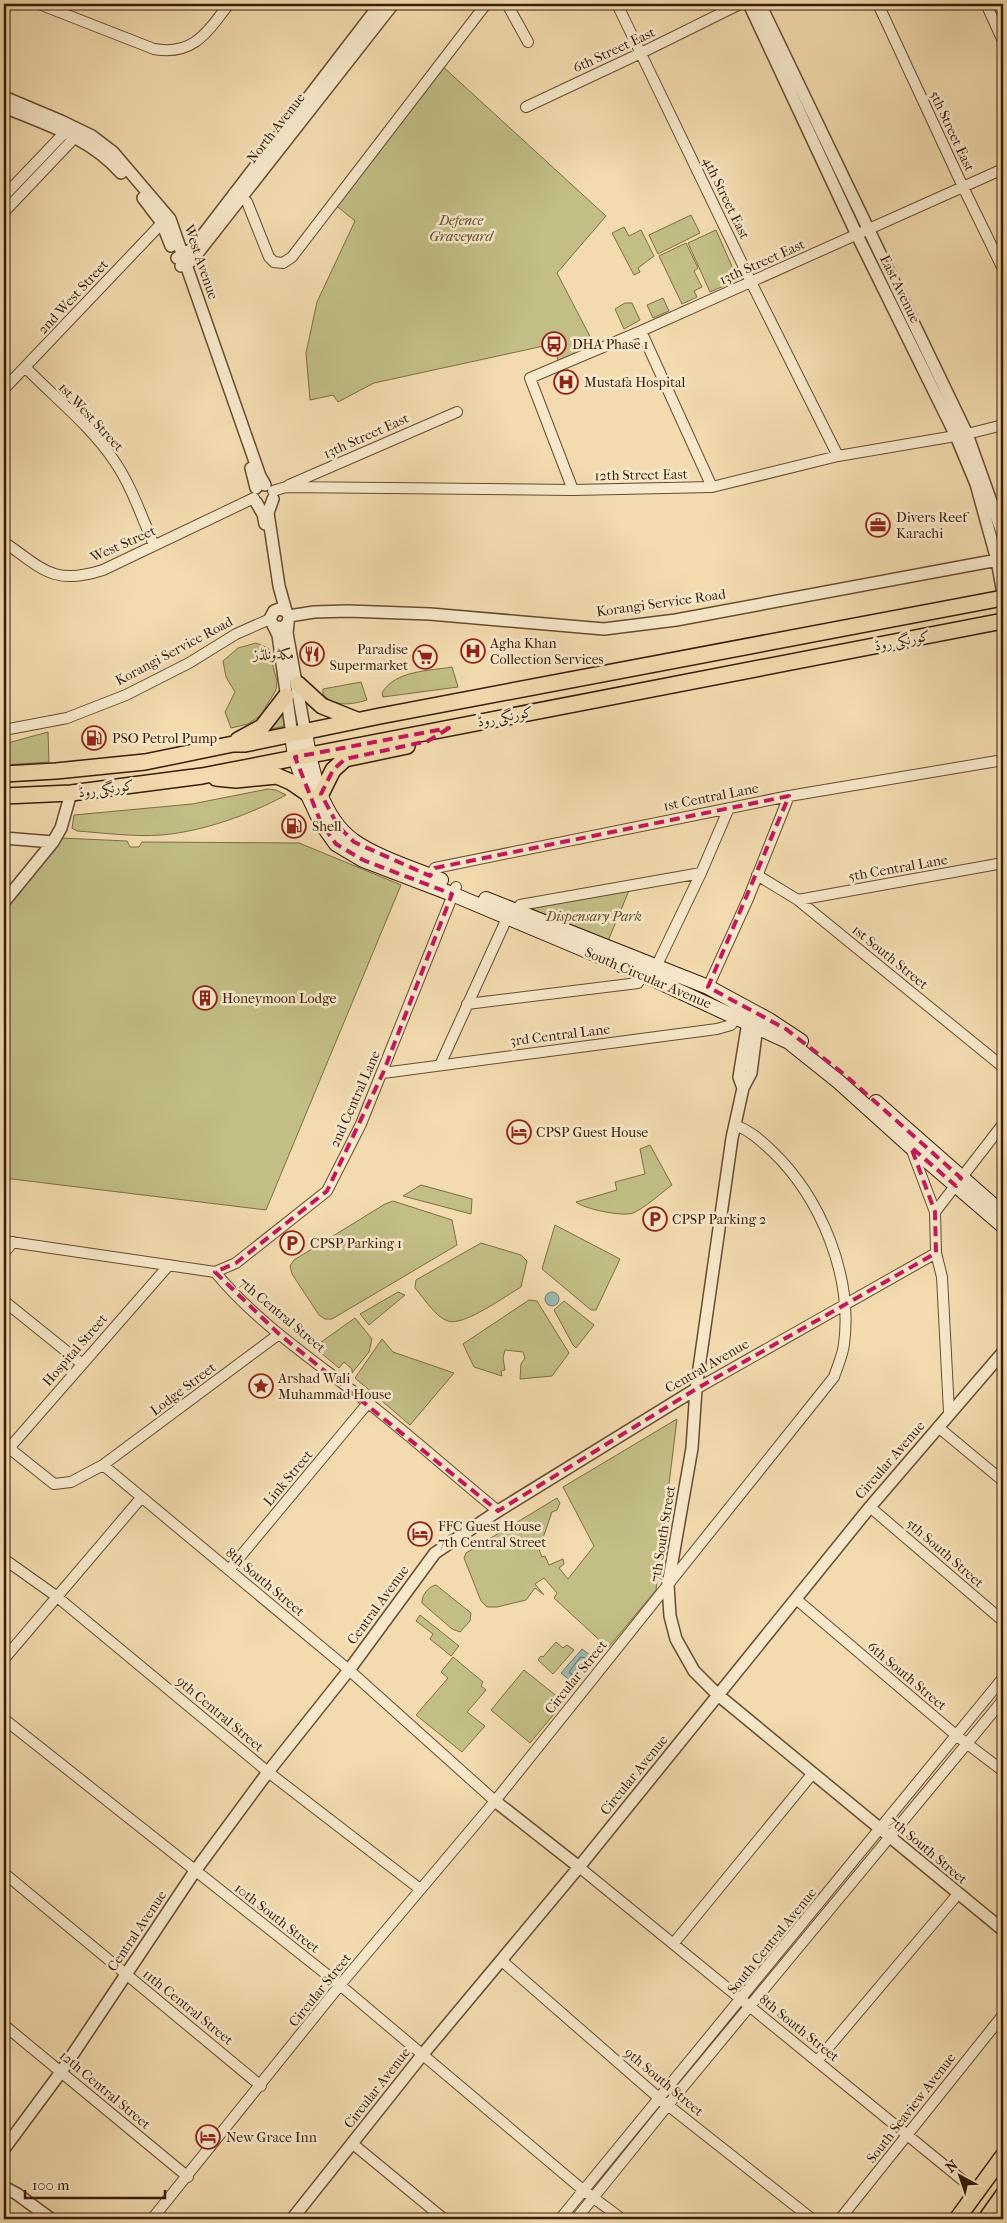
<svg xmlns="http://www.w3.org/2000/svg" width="1007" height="2223" font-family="'IM FELL French Canon',Amiri,serif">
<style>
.green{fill:#c2be86;stroke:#7e6d46}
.water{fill:#9cbab1;stroke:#747b6d}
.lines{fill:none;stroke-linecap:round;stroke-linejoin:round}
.shore{stroke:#6a6b5c;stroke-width:1}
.minor-casing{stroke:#684c31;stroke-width:12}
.tertiary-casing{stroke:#684c31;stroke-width:14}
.secondary-casing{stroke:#391c07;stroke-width:16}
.primary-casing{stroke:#391c07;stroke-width:18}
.minor{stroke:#f7e8cb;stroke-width:10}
.tertiary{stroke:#f7e8cb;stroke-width:11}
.secondary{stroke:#f7e8cb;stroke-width:14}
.primary{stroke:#f3dbaf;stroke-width:15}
.marked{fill:none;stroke:#c2185b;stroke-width:4;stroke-dasharray:10 6;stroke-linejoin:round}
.labels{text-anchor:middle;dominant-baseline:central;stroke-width:5;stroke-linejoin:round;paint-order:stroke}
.street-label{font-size:14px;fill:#391c07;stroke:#f7e8cb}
.park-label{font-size:14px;font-style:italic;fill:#624d2d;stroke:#f7e8cb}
.poi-label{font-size:14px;fill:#391c07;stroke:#f7e8cb;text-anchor:start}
</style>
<rect width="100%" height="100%" fill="#f3dbaf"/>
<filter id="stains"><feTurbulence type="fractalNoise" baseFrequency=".004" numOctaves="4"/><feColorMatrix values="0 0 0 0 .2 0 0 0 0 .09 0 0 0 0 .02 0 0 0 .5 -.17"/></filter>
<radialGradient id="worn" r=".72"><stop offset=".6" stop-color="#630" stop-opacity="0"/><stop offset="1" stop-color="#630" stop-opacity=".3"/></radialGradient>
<path class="green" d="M440,64L606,216L557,273L597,350L559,364L553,344L374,383L338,402L333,395L310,400L306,353L317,302L355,221L333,203Z
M691,215L700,233L658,254L649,235Z
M624,227L629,236L641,230L654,256L638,268L640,272L634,275L612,233Z
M716,230L738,280L710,292L688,243Z
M686,243L698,268L694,271L702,287L694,291L697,297L682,304L659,256Z
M663,298L669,311L653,318L647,305Z
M625,303H632L640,320L624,329L615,309Z
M256,643L268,648L277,681L276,690L261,715L248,724L231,728L225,712L235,692L226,677L223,661L238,648Z
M452,667L458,687L383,697L382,693C395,670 430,671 452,667Z
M361,682L367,700C351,705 337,707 323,695V689Z
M282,710L284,726L268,730Z
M48,732L49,762L4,765V744Z
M268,789L276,790L286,795C249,815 204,831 162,835C134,837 105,833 77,831L72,828L74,815L192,804Z
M61,838L127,841L130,847H139L142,842L299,843L401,885L266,1210L4,1178V909Z
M630,888L606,946L521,906Z
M650,1145L672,1185C661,1193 645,1208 633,1213C623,1217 584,1209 576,1202L617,1190L615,1182L645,1174L640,1149Z
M421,1185L472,1199L471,1214L403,1196Z
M393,1201L452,1220L457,1245L332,1319H325L319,1315L292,1274L290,1266L294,1260L385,1204Z
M555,1225L620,1259L596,1310H591L542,1269Z
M481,1243L521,1255L527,1261L521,1287C507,1295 463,1327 448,1321C435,1317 424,1298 415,1288L416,1280Z
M398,1292L405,1295L369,1325L360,1314Z
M529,1300L537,1301L569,1353L552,1376L520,1379L521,1364L525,1358L523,1352L505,1350L503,1358L505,1370L501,1371L502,1376L474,1367L463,1344Z
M564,1301L594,1325L576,1348L573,1345L554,1310Z
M355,1318L372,1339L369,1352L352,1373V1369L344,1362L339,1368L314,1347Z
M382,1339L393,1352L454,1373L410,1425L355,1378Z
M677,1419L656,1590L608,1648L554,1598L557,1593L544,1578L535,1584L544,1595L535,1588L526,1600L497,1607H487L481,1601L464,1558L466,1553L557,1498L560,1503L557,1510L552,1512L543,1538L545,1543L538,1547L542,1557L545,1556L549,1565L563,1559L564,1564L559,1568L568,1579L594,1546L563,1487Z
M436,1585L471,1613L470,1621L460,1632L452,1629L422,1603C421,1596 429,1586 436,1585Z
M420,1615L459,1646L451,1656L430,1639L433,1634L416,1621Z
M556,1642L563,1648L567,1645L574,1650L553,1674L538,1660L541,1656L543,1657Z
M453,1657L483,1682L481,1686L486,1690L467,1712L485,1726L462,1752L416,1715L448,1678L441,1672Z
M524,1670L564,1702L530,1743L491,1710Z"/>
<path class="water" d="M545 1299a7 7 0 1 1 14 0a7 7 0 1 1-14 0Z
M582,1649L594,1658L573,1683L561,1673Z"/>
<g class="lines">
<path class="shore" d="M581,1657L585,1658V1661L574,1674H570V1671Z"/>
<g class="minor-casing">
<path id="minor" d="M39,4L154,49C194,56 207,32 229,4
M507,4L528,42
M617,4L751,282L838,456
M878,4L963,187L1003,269
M986,4L1003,41
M526,107L641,53L740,4
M234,193L247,202L269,257L274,262L283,263L292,257L486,4
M4,196L69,128
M4,212L79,133
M641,331L712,487
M25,367C55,398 91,426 115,462C132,487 142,518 154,545
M4,389L162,223
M289,485L457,412
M573,490L530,378L641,331L1003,169
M273,491L286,487L573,490L712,487L838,456L967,434L1003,425
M4,542C43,569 53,586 103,570L254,498
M4,730L67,718L126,695L189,663L236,634L270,619
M757,875L798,900L1003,1067
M430,876L435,868L789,796L1003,760
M798,900L1003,863
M517,912L520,905L701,873
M656,967L701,873L729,808
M708,987L748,899L789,796
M467,1004L638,983L642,974
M440,1065L507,918
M383,1073L717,1029L731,1025L737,1017
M911,1148L935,1212L936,1253L942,1277L949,1412
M935,1212L1003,1124
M4,1241L215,1272C257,1323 315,1361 367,1402C412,1437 454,1475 498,1511
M4,1253L13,1242
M215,1272L236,1263L327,1191L361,1124L456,887
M4,1301L81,1363
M696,1389L936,1253
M938,1427L1003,1481
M4,1444L54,1484L71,1482L103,1465L349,1670L495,1801
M4,1454L169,1265
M103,1465L279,1334
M870,1507L1003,1621
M4,1559L56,1596L268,1772L420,1889
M229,1570L368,1403
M796,1599L957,1736L1003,1771
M4,1659L141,1498
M4,1719L340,1985L583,2190L622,2219
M579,1867L977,2192
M4,1873L261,2086
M673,1944L813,1773
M502,1961L660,2099L812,2219
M4,2025L188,2177
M817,2061L958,1894
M353,2144L444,2219
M152,2219L340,1985L495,1801L834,1377C837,1367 843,1355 844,1344C853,1276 821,1198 772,1151C760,1140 751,1131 735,1125
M560,2219L1003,1678
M576,2219L668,2105L1003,1700
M840,2219L1003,2015"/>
</g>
<g class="tertiary-casing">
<path id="tertiary" d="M749,4L857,235L956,436L976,484L997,560L1003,594
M760,4L967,434L1003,535
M4,97L61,121L92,136L113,152L170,219L260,476L265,485
M4,107C45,124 91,138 121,173
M143,198L162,223L171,246
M177,258L192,249L380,4
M181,266L190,262L197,254L393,4
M251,468L256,488
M273,499L268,513L279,586L286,611
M256,502L263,514L265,524
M289,616L314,612L348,611L430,614L604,629L676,620L1003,559
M288,623L287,633L305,732
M274,626L282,628L288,623L289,616L286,611L279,609L274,611L270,619L278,635L292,735
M4,838L53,842
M4,902L53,842L61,828L71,793
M757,1026L751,1073L743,1088L732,1138L696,1389L692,1448L668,1585L670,1616L676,1639L694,1671L718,1695L1003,1930
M743,1088L739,1077L748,1022
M495,1801L579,1867
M4,2149L61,2072L195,1871L268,1772L349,1670L435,1553L498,1511L696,1389
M4,2187L17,2194L51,2219
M292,2219L423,2054L579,1867L870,1507L1003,1352"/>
</g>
<g class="secondary-casing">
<path id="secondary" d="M305,732C311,769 321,818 354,841C374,856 417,870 441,880
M292,735L295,757L307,793L321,823L336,844L363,860L452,894L642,974L789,1042L839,1082L911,1147L1003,1226
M486,899L708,987L769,1020L801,1041
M876,1102L993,1205"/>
</g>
<g class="primary-casing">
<path id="primary" d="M298,684L322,706L357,720
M238,740L262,727L286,696
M4,774L56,771L145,762L233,744H245L380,716L1003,598
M216,778L236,780L277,776L291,782L307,793
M321,794L333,770L345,759L407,746
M4,796L71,793L202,776L1003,621
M957,2219L1003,2156
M986,2219L1003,2195"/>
</g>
<use href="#minor" class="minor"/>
<use href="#tertiary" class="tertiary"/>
<use href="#secondary" class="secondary"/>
<use href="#primary" class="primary"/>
</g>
<path class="marked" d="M449,728L428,741L345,759L333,770L321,794L338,826L354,842L430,876L435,868L789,796L708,987L786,1029L845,1075L961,1178L956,1186L911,1147L935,1212L936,1253L696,1389L498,1511L279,1334L215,1272L236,1263L327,1191L383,1073L452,894L363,860L336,844L321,823L295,757Z"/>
<defs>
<g id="bus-ring" transform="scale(1.25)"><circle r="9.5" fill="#f7e8cb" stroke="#8f2418" stroke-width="1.5"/><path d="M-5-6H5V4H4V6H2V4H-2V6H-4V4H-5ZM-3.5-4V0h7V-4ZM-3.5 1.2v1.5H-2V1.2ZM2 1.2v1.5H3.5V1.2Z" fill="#8f2418"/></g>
<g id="hospital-ring" transform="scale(1.25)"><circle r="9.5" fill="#f7e8cb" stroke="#8f2418" stroke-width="1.5"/><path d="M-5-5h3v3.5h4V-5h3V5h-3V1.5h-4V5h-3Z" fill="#8f2418"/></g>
<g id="office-ring" transform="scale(1.25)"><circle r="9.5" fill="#f7e8cb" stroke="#8f2418" stroke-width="1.5"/><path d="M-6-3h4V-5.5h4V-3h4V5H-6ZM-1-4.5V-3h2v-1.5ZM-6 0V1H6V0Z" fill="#8f2418"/></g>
<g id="restaurant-ring" transform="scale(1.25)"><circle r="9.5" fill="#f7e8cb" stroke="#8f2418" stroke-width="1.5"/><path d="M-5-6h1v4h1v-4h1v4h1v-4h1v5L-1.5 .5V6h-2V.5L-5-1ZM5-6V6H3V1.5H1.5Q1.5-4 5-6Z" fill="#8f2418"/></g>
<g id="supermarket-ring" transform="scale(1.25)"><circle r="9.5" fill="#f7e8cb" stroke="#8f2418" stroke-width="1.5"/><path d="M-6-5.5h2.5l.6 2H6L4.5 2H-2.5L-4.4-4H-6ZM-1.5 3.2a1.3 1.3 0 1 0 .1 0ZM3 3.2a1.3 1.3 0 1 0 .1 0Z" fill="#8f2418"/></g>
<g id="fuel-ring" transform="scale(1.25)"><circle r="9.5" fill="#f7e8cb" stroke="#8f2418" stroke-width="1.5"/><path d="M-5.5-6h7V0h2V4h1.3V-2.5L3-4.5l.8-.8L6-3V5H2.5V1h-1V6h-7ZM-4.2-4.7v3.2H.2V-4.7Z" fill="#8f2418"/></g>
<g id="building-ring" transform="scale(1.25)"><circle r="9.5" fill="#f7e8cb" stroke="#8f2418" stroke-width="1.5"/><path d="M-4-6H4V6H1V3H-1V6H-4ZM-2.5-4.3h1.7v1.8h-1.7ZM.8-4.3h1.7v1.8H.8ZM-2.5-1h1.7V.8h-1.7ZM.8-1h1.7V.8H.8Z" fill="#8f2418"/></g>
<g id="hotel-ring" transform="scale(1.25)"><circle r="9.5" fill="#f7e8cb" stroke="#8f2418" stroke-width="1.5"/><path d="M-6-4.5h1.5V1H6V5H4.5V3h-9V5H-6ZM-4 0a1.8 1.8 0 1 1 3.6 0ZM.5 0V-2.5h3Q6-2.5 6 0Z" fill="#8f2418"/></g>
<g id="parking-ring" transform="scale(1.25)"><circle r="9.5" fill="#f7e8cb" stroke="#8f2418" stroke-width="1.5"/><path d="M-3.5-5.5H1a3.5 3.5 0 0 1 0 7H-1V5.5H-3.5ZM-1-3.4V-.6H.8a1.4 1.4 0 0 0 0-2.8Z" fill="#8f2418"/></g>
<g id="sight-ring" transform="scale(1.25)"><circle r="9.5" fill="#f7e8cb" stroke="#8f2418" stroke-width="1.5"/><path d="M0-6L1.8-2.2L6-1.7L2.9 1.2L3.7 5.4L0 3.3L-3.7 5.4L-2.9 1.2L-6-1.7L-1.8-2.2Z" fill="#8f2418"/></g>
</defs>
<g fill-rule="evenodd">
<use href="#bus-ring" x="554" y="344"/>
<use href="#hospital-ring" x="566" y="382"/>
<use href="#office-ring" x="878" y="525"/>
<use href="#hospital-ring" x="473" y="651"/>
<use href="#restaurant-ring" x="312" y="654"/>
<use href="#supermarket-ring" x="425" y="657"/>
<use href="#fuel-ring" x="94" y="738"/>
<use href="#fuel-ring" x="294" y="826"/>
<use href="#building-ring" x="205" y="998"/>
<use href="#hotel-ring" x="519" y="1132"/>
<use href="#parking-ring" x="655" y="1219"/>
<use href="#parking-ring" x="292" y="1243"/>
<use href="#sight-ring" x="261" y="1386"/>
<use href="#hotel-ring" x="420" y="1534"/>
<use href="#hotel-ring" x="208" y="2137"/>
</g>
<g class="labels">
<g class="street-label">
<text transform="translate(614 50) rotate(-25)">6th Street East</text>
<text transform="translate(276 128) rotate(-52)">North Avenue</text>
<text transform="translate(952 131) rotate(65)">5th Street East</text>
<text transform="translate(726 198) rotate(64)">4th Street East</text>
<text transform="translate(201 262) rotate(71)">West Avenue</text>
<text transform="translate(762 262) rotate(-24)">13th Street East</text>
<text transform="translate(900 289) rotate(64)">East Avenue</text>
<text transform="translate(73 297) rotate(-47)">2nd West Street</text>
<text transform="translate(91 417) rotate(47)">1st West Street</text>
<text transform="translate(366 436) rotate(-24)">13th Street East</text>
<text transform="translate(641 475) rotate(-1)">12th Street East</text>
<text transform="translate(123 544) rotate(-24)">West Street</text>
<text transform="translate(661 603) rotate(-8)">Korangi Service Road</text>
<text transform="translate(902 641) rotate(-11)">کورنگی روڈ</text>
<text transform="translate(174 651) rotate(-28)">Korangi Service Road</text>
<text transform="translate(505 717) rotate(-11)">کورنگی روڈ</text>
<text transform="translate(106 789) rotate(-8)">کورنگی روڈ</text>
<text transform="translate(711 797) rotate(-11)">1st Central Lane</text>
<text transform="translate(898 868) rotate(-10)">5th Central Lane</text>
<text transform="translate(890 957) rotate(39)">1st South Street</text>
<text transform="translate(648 978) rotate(23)">South Circular Avenue</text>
<text transform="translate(560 1035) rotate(-7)">3rd Central Lane</text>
<text transform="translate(355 1099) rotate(-66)">2nd Central Lane</text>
<text transform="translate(282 1315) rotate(40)">7th Central Street</text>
<text transform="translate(75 1350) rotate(-49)">Hospital Street</text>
<text transform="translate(707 1366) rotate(-30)">Central Avenue</text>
<text transform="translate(183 1389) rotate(-37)">Lodge Street</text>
<text transform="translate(890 1460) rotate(-49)">Circular Avenue</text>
<text transform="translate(288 1478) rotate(-50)">Link Street</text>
<text transform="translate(663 1534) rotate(-81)">7th South Street</text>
<text transform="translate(945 1553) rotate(41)">5th South Street</text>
<text transform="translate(265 1582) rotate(40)">8th South Street</text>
<text transform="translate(378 1605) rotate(-54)">Central Avenue</text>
<text transform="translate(907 1676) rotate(40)">6th South Street</text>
<text transform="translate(576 1677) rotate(-51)">Circular Street</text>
<text transform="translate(220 1714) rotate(40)">9th Central Street</text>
<text transform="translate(634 1775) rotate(-51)">Circular Avenue</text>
<text transform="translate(928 1850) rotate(40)">7th South Street</text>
<text transform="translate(277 1918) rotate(38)">10th South Street</text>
<text transform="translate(137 1931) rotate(-56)">Central Avenue</text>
<text transform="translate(772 1941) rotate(-51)">South Central Avenue</text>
<text transform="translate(320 1990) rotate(-51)">Circular Street</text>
<text transform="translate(188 2007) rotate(39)">11th Central Street</text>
<text transform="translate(799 2028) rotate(39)">8th South Street</text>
<text transform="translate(664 2082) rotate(40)">9th South Street</text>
<text transform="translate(377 2088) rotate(-52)">Circular Avenue</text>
<text transform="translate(105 2090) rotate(40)">12th Central Street</text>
<text transform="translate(911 2108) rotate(-52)">South Seaview Avenue</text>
</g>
<g class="park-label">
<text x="461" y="220">Defence<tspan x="461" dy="16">Graveyard</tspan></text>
<text x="594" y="916">Dispensary Park</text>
</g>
<g class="poi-label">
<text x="572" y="344">DHA Phase 1</text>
<text x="584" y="382">Mustafa Hospital</text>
<text x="896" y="517">Divers Reef<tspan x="896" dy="16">Karachi</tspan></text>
<text x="490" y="643">Agha Khan<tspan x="490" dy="16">Collection Services</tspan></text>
<text x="408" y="649" text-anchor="end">Paradise<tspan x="408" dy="16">Supermarket</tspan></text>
<text x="294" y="654" text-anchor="end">مکڈونلڈز</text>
<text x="112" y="738">PSO Petrol Pump</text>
<text x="312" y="826">Shell</text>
<text x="222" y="998">Honeymoon Lodge</text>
<text x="536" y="1132">CPSP Guest House</text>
<text x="672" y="1219">CPSP Parking 2</text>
<text x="310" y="1243">CPSP Parking 1</text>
<text x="278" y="1378">Arshad Wali<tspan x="278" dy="16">Muhammad House</tspan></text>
<text x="438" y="1526">FFC Guest House<tspan x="438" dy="16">7th Central Street</tspan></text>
<text x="226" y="2137">New Grace Inn</text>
</g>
</g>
<rect width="1007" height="2223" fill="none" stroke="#f3dbaf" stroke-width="20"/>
<rect x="5" y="5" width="997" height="2213" fill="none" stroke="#391c07" stroke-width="2.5"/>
<rect x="10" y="10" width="987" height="2203" fill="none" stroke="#391c07"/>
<g transform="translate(960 2176) rotate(320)" stroke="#f7e8cb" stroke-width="4" paint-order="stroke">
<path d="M0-4L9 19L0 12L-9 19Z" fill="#391c07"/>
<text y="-8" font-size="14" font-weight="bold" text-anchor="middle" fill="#391c07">N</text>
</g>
<path d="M25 2190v8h140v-8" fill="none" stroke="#391c07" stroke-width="2.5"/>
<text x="32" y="2190" font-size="15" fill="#391c07" stroke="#f7e8cb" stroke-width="4" paint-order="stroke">100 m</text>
<rect width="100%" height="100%" filter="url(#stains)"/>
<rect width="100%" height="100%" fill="url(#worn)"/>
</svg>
